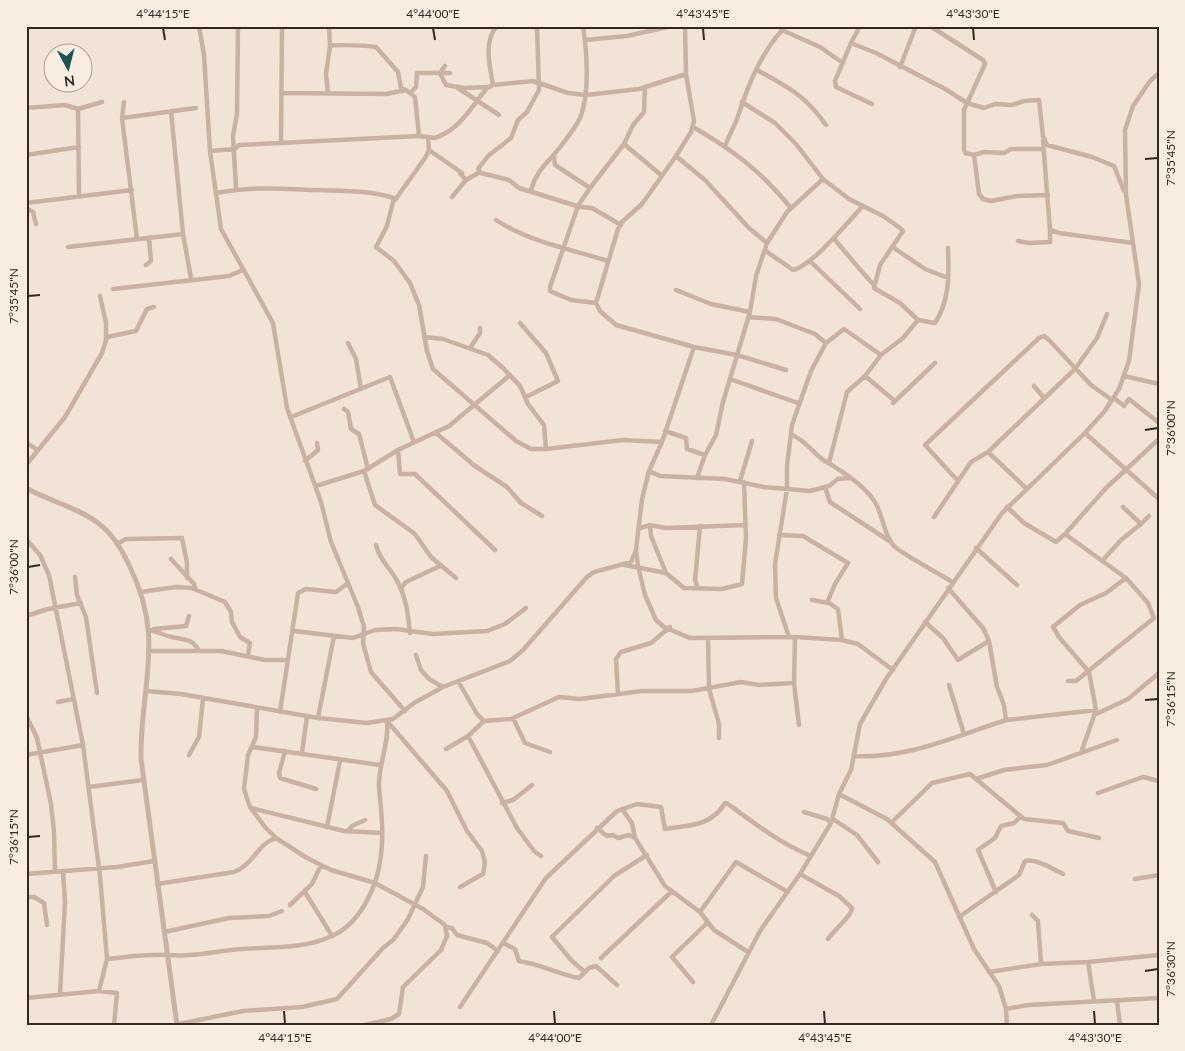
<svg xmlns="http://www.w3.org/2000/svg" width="1185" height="1051" font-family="Lato,sans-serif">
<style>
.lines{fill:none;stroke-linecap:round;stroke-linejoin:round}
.minor{stroke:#c9b2a2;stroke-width:4.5}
.tertiary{stroke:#c9b2a2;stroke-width:5}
.ticks{fill:none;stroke:#332824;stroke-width:2}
.neatline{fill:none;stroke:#332824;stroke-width:2}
.ticks-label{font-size:12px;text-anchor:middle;fill:#332824}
</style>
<rect width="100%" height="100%" fill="#f1e3d5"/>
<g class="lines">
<path class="minor" d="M199,26L204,55L210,151L221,229L273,323L287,408L321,502L331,542L358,607L364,627L363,643L371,672L405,711
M329,26L330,46C334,44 372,46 376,47L398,72L401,88L406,90
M537,26L539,90L527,112L518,120L511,138L488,156L478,169L481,173L509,180L519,188L580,207L592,208L621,225
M685,26L686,74L694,121L691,132L676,156L705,180L749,228L767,243
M930,26L983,60L985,64L964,110V149L965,153L974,155L979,194L983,199L991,201L1017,196L1048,195
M585,40L627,36L672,26
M851,43L860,26
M445,66L440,73H450
M900,67L916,26
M757,70C788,87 805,95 826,125
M493,85C490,67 483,41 497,26
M458,88L499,115
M411,92L416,87L417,73H440L446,85L464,88L488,87
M281,93L386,94L406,90L415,97L419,136
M328,93L326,74L330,46
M742,102L775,123L796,144L823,179L849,199L883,216L900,228L903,231L880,265L874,288L900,303L918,320L903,338L881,355L865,376L847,392L829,463
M872,104L836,87L835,81L851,43L876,53L947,90L967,103L984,108L995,104L1012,105L1024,101L1039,100L1043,136L1047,145L1092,157L1114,166L1124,191
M26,108L65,105L78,109L102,102
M78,109L79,196
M171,111L183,234L191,278
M122,118L124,102
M693,127C733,150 762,172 791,208
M1043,141L1050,230L1059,233L1133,243
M281,142L282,26
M624,144L633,125L644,112L645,87
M725,146C729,135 736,124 739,113C749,83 761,54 782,30L820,47L843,63
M429,150L462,173
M210,151L235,149L239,145L419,136L435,138C460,130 471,107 487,88L493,85L533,81L568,93L586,95L639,89L686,74
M26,155L79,147
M554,155L555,165L590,188L624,144L661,175
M974,155L984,152L1004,153L1011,149H1044
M466,180L480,172
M236,188L233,136L237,114L238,26
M590,188L578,206L550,287V291L571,300L596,303L618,229L622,222L642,204L676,156
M531,190C537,169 548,163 561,146C567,138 576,127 580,118C590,94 587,52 583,26
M216,193C249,186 283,189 317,190C343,191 369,190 394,198L387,226L376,247L394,261L410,283L419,305L427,351L433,369L516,441L531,449H546L623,440L662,442
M452,197L466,180L460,173
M395,200L425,158L429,150L428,138
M26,203L132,190
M26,208L33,212L36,224
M496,220C529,242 571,249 608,261
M137,239L122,118L196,108
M835,240C848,255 860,270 874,285
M1018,241L1029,243L1050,242V230
M68,247L183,234
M894,248L925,269L948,278
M766,251L793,270C812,266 848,222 862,207
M810,261L860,309
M146,265L151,261L149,238
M113,289L229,276L243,270
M676,290L711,304L750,312
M100,296L106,323V339
M596,303L600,311L616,325L694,347L737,355L786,370
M748,317L776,319L815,334L826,343
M918,320L935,323C950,300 949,274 948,248
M520,323L546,353L558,381L526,397
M424,337L443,339L488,355L503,368L520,386L528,404L544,425L546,449
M348,343L356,359L361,389
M694,347L662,442L649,471L642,499L636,550L638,566L645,595L656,620L664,627L690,638L795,637L842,640L858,644L893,670
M470,348L480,333V328
M865,376L895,401
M1124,376L1159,384
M730,379L798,403
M1034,386L1044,398
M1114,398L1124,406L1129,399L1159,423
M893,403L935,363
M344,409L348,412L351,429L359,434L368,469
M291,417L390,377L414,442
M665,431L686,438L687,449L705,455
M436,433L475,466L507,487L521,503L542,516
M1085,433L1159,499
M792,435C807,441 812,453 825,461C843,472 863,484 875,502C883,515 883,532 893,545C901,554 939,573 952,582
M26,442L37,450
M398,450L400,474H415L495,550
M988,452L1026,488
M305,461L318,450L317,443
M26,465L65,417L102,353L107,337L136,331L147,309L154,307
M364,471L375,505L415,534L431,557L456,578
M649,471L660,476L725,479L764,487L810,491L829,486L838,479L849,478
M697,478L705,455L716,435L723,402L750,312L756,276L767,243L787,212L823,179
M740,481L752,441
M958,481L925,445L1039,338L1044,336L1049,340L1091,385L1112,400
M316,486L364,471L398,450L449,426L510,375
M825,487L830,502L891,542
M934,517L971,462L988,452L1075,369L1097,338L1107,314
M1141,524L1149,516
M650,525L651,536L666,573
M640,528L650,525L666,528L746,525
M1065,534L1107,487L1159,439
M779,535L803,536L848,563L835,584L827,603
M26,539L40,555L49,575L83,745L100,876L107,959L99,991
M117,544L126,539L182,538L187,563V578
M376,545C379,559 389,567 396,579C406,596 408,613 410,633
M976,548L1017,585
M171,559L194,584L196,590
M1103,560L1121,540L1141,524L1123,507
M625,565L666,573L684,588L722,589L742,584L746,538L744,482
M75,577L77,595L86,617L97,693
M698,589L695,580L700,526
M402,590L401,588L406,582L440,566
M141,592L176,587L192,588L225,602L231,612L232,622L240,637L250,643L248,655
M812,600L829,603L838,609L842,640
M26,616L48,609L81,603
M925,622L943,638L958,660L989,641
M154,629L186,626L189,616
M149,630C157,631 165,636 172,637C185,640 192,638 199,651
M294,631L353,638L375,630L396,629L433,634L487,631L505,624L526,608
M789,637L776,598L775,564L787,489V466L792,425L811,371L826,343L844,329L881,355
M795,637L794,683L799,725
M708,639L709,689L719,724V738
M150,651H221L265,660H288
M416,655L421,670L429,679L443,687
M1068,681H1076L1154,618L1148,603L1126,578
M949,685L964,734
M146,691L181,694L318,718L367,723L393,719L414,703L443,687L510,661L523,650L587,577L594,572L631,562L636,550
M618,694L616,659L621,652L651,643L670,627
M58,702L73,699
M257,709L256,737L248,755L244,789L250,807L265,827L276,838L307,858L331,870L375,883L423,909L445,925L447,936L441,950L403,987L399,1014L391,1019L365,1025
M280,712L298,593L306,589L336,592L347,584
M26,715L37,738L51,804L54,832L55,871
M1094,715L1128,699L1159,673
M318,718L334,636
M513,718L525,743L550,752
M1006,720L1096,710L1089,672L1059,637L1053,627L1080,605L1106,593L1126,578L1065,534L1056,542L1024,523L1007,507
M387,721L447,791L467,831L482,851L485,863L483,874L460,887
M484,721L511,719L559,697L580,699L642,691H692L741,682L759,685L794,683
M468,736L517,828L534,851L541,856
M253,747L380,765
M446,749L468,736L484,721L477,714L458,681
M285,751L279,773L280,778L316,789
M302,753L307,716
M1081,753L1095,713
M26,755L83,745
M189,755L199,737L203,699
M854,756C907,759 956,736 1006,720L1004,705L997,687L989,641L983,628L948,588
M976,779L1004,770L1047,765L1117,740
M89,787L143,780
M1098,793L1143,777L1159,781
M839,794L887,819L935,862L974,949L999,986L1006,1009L1007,1025
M502,803L513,800L532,785
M251,808L344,831L382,833
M622,809L632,823L635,838
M804,812L827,819L831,823
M833,819L857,835L878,862
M892,822L932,783L970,774L1024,819L1063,823L1068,831L1099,838
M327,827L340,761
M597,828L607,836L613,835L618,838L629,835L635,838L665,886L700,912L714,930L748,952
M348,831L352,826L365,820
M26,874L117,867L154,861
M800,874L839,896L852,908C852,916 833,931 828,939
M1135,879L1159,875
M157,884L234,872C254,864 258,843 276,838
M305,892L332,936
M996,892L978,850L995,838L1001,826L1014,823L1021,816
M26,897H34L44,903L47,925
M290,905L312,884L321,865
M700,912L736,862L788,892
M1032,915L1038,921L1041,964
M959,917L1019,875L1025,861C1036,858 1053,869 1063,874
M446,927L452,928L457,935L487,943L498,951
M164,932L229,918L269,916L282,911
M505,944L515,949L519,961C540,964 558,974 579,978L589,968L596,966L617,985
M601,958L671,892
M107,959C127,957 147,954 167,955C175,955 182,956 190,955C207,954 225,950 242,949C271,947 305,949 332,936C361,923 378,885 381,855C384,833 381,809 379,787C378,764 390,742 387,720
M1088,962L1159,955
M585,972L571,960L552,937L614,876L647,855
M989,972L1041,964L1088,962L1094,1001
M693,982L672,957L707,923
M60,993L65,902L63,871
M26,998L99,991L117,993L114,1025
M1117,1001L1120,1025
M460,1007L546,878L617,811L637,804L661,807L665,829C689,825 711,827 725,803L728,804C755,824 780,843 811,856
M1006,1009L1028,1005L1159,998
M174,1025L243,1011L302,1007L337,999L382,949L394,939L408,919L423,887L426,856
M711,1025L760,931L800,874L831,823L839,794L851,770L860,724L886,679L1002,513L1085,433L1104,412L1119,389L1129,361L1139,284L1126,195L1125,130L1133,106L1150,81L1159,73"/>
<path class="tertiary" d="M26,488C49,501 77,507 98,523C112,533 122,550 129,565C166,639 140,684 141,759L177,1025"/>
</g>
<path class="ticks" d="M163,28L165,40M433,28L435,40M703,28L704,40M973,28L974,40M1145,159L1158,158M28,296L40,295M1145,430L1158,428M28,567L40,565M1145,700L1158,699M28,837L40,836M1145,971L1158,969M284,1011L285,1024M554,1011L555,1024M824,1011L825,1024M1094,1011L1095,1024"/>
<rect width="1185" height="1051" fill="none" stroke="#f9ede1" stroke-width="55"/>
<g transform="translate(68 68) rotate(173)"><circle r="24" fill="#f9ede1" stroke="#aa9e95"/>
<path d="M0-4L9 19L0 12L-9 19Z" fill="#195355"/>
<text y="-8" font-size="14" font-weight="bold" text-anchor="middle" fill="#332824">N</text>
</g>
<rect x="28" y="28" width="1130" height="996" class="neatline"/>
<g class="ticks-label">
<text x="163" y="18">4°44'15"E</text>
<text x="433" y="18">4°44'00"E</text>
<text x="703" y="18">4°43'45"E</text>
<text x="973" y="18">4°43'30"E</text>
<text transform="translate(1171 158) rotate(-90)" y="4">7°35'45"N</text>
<text transform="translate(14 296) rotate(-90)" y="4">7°35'45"N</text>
<text transform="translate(1171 428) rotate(-90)" y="4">7°36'00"N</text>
<text transform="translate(14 567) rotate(-90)" y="4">7°36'00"N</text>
<text transform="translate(1171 699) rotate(-90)" y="4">7°36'15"N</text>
<text transform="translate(14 837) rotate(-90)" y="4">7°36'15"N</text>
<text transform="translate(1171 969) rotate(-90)" y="4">7°36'30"N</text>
<text x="285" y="1042">4°44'15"E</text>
<text x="555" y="1042">4°44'00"E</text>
<text x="825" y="1042">4°43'45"E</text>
<text x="1095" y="1042">4°43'30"E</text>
</g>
</svg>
